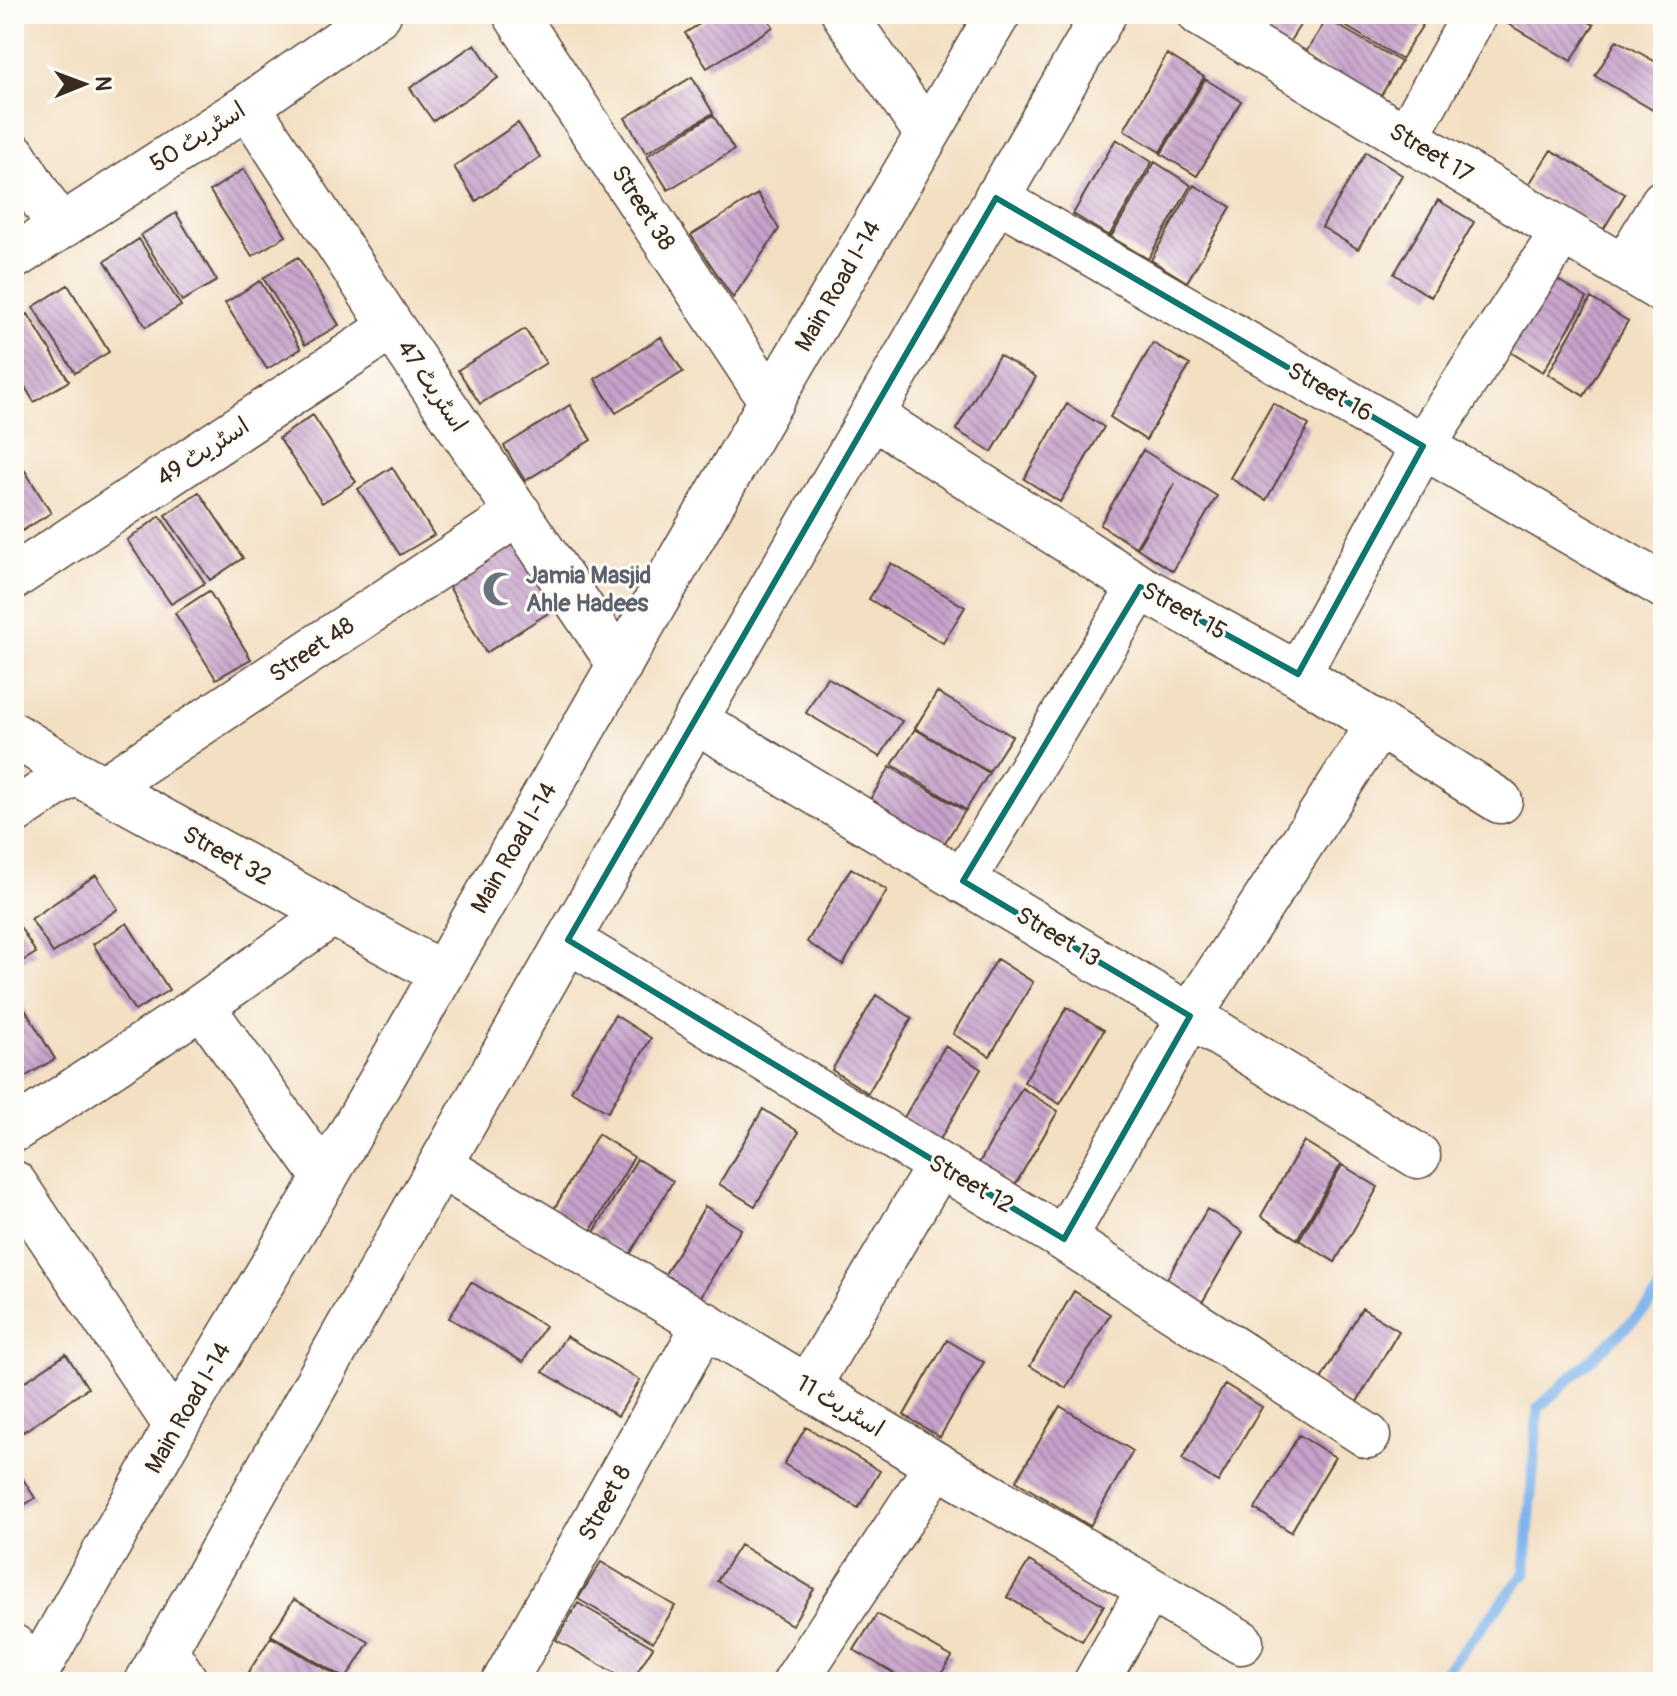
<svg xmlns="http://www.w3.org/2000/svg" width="1677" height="1696" font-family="Pangolin,'Playpen Sans Arabic',sans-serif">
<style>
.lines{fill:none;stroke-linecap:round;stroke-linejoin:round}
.stream{stroke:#7cb4ec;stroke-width:11}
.building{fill:url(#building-back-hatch)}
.street-casing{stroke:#574537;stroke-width:47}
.secondary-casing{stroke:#574537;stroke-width:47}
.street{stroke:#fff;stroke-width:44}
.secondary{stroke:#fff;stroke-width:44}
.marked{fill:none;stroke:#0f766e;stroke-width:6;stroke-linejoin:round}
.labels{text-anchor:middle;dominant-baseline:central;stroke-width:6;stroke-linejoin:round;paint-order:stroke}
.street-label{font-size:24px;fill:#3b2a1e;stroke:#fdfcf7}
.worship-label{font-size:24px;font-weight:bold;fill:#5b616d;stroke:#fdfcf7;text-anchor:start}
</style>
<defs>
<pattern id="building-back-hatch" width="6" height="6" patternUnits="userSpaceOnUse" patternTransform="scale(2)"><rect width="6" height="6" fill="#c6a1ca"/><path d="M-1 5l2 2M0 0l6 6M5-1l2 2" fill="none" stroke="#a283a3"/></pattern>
</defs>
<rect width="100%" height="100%" fill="#fdfcf7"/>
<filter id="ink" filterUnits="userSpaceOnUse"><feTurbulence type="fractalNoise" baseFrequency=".0125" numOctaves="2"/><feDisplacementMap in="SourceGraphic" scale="16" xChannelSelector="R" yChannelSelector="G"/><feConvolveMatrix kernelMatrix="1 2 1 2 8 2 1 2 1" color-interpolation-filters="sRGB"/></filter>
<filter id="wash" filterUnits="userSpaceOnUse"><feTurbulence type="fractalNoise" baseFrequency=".006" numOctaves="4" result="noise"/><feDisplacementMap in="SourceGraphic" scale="32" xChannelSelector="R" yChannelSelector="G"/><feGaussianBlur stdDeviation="1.8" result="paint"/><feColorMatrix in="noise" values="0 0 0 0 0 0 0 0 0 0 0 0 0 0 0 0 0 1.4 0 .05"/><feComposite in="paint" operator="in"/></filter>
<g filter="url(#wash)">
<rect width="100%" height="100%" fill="#f3dfc2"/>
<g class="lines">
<path class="stream" d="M1435,1682L1462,1652L1525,1573L1538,1408L1649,1306L1663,1285"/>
</g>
<g id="blocks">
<path class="building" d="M716,14H765L773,27L707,68L685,33Z
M1227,14H1307L1285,49Z
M1325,14H1409L1424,23L1401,59Z
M1498,14H1575L1594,25L1571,61L1496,17Z
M1327,19L1401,62L1379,99L1304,55Z
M1617,40L1663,66V116L1595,76Z
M475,44L498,78L433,121L410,88Z
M1167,54L1204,77L1160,152L1124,130Z
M692,77L713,113L646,153L625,118Z
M1205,79L1241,101L1197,176L1161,154Z
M713,115L734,150L668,190L647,156Z
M518,123L540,157L476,201L454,167Z
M1116,139L1152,162L1109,236L1073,214Z
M1551,150L1625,194L1603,230L1528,186Z
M1366,152L1402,175L1358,249L1322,227Z
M1155,162L1191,185L1148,259L1111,237Z
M244,169L286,236L252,256L210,191Z
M1194,185L1231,207L1187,282L1151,260Z
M758,194L779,229L733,298L691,235Z
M1438,200L1474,222L1431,297L1394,274Z
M176,213L217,281L182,301L141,235Z
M139,239L181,306L146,327L105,261Z
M1663,242V276L1648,267Z
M298,257L339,325L305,345L263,278Z
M1550,275L1587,298L1543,372L1507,350Z
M260,281L301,349L267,369L225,303Z
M68,285L109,352L75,373L33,307Z
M1591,298L1628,321L1584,396L1548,374Z
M28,314L69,381L34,402L14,369V323Z
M525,329L546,363L480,404L458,370Z
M661,337L683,372L616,413L595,379Z
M1153,343L1190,365L1146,440L1110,417Z
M999,355L1036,377L992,452L956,430Z
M1273,403L1309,425L1266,500L1230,478Z
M1067,404L1104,427L1060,502L1024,479Z
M570,405L591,440L525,481L504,446Z
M313,415L356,482L322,503L279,438Z
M1143,450L1217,496L1173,571L1137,548L1175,483L1136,547L1100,525Z
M14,453L51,513L17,534L14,529Z
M392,467L434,535L400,555L358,489Z
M199,492L243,558L210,580L165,515Z
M160,516L205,583L171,604L127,540Z
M514,527L559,606L486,653L441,572Z
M891,563L965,607L943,643L869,599Z
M209,591L251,659L216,679L175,613Z
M827,677L902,721L880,757L806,713Z
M937,692L1012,736L989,772L915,728Z
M915,729L989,773L966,810L892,765Z
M890,767L965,811L942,847L868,803Z
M851,868L887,890L843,965L807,942Z
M96,875L118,909L53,953L31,919Z
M14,917L36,953L14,966Z
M127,923L169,990L135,1011L93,944Z
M997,959L1033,982L990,1056L953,1034Z
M14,991L55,1059L21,1079L14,1069Z
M876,995L912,1018L868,1093L832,1070Z
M1067,1007L1104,1030L1060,1104L1024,1082Z
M615,1015L651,1038L608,1112L571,1091Z
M945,1046L981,1069L938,1143L902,1121Z
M1022,1088L1058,1111L1015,1185L979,1163Z
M763,1109L799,1132L755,1206L719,1184Z
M598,1134L634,1157L590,1232L554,1209Z
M1304,1141L1341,1164L1297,1239L1261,1216Z
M637,1159L673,1181L629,1256L593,1234Z
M1342,1165L1378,1187L1335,1262L1299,1240Z
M705,1206L741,1229L697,1303L661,1281Z
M1207,1209L1243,1232L1200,1306L1164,1284Z
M471,1282L545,1326L523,1362L449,1318Z
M1074,1291L1110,1314L1066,1388L1030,1366Z
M1362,1308L1399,1331L1355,1405L1319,1383Z
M566,1336L640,1380L618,1416L543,1372Z
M947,1340L984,1362L940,1437L904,1415Z
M66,1354L88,1388L23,1432L14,1418V1389Z
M1225,1384L1262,1407L1218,1482L1182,1459Z
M1060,1406L1133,1451L1090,1526L1016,1481Z
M806,1427L880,1471L858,1508L784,1464Z
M1299,1435L1335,1457L1291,1532L1255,1509Z
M14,1465L35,1498L14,1512Z
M740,1545L814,1589L792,1625L717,1581Z
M1029,1561L1104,1605L1082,1641L1007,1597Z
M601,1562L675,1606L653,1642L578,1599Z
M294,1599L369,1642L346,1679L271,1635Z
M578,1603L653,1647L631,1682L556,1640Z
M877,1614L952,1657L936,1682H909L854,1650Z
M271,1637L348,1682H263L248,1673Z"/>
</g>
</g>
<g filter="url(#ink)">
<use href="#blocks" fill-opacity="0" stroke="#574537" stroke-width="2"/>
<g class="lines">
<g class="street-casing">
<path id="street" d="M515,14L771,401
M844,14L927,134
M1200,14L1663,291
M248,106L392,327L620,665
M1406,138L1475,14
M14,155L59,227
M996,198L1663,586
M14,257L248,106L379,14
M1624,268L1663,202
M872,416L1140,587L1298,674L1500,801
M14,577L392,327
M1298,674L1423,446L1563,231
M696,721L1190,1016L1418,1156
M14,735L74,772L441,973
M105,787L519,513
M14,812L74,772
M963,881L1140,587
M568,940L939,1165L1064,1239L1368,1436
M202,1006L325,1178
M14,1130L202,1006L332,914
M441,1166L937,1465L1241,1642
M14,1183L176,1426
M1064,1239L1190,1016L1379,724
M808,1387L939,1165
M14,1647L34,1678
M166,1651L186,1682
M504,1682L705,1324
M795,1682L937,1465
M1096,1682L1149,1589"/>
</g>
<g class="secondary-casing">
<path id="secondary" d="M31,1682L176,1426L325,1178L771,401L998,14
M147,1682L568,940L1104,14"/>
</g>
<use href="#street" class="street"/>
<use href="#secondary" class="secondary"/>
</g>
</g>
<path class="marked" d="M996,198L1423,446L1298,674L1140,587L963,881L1190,1016L1064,1239L568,940Z"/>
<defs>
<g id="mosque-bare" transform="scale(2.76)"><path d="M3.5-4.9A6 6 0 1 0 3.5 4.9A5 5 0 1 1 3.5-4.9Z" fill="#6b7280" stroke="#fdfcf7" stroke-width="2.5" paint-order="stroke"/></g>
</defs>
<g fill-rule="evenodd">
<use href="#mosque-bare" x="500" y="589"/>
</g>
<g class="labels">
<g class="street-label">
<text transform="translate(198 137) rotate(-33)">اسٹریٹ 50</text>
<text transform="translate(1431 153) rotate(31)">Street 17</text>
<text transform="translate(643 208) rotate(57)">Street 38</text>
<text transform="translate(838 286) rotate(-60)">Main Road I-14</text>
<text transform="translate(432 386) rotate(56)">اسٹریٹ 47</text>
<text transform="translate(1330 392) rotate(30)">Street 16</text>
<text transform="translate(203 452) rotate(-33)">اسٹریٹ 49</text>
<text transform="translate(1184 611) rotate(29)">Street 15</text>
<text transform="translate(312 650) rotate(-34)">Street 48</text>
<text transform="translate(514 848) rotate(-60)">Main Road I-14</text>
<text transform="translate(227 856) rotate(29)">Street 32</text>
<text transform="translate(1058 937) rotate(31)">Street 13</text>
<text transform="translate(971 1184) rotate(30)">Street 12</text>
<text transform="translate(840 1406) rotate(31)">اسٹریٹ 11</text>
<text transform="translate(188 1408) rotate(-60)">Main Road I-14</text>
<text transform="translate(605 1503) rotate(-61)">Street 8</text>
</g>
<g class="worship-label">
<text x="526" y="575">Jamia Masjid<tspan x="526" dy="28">Ahle Hadees</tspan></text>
</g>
</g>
<rect width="1677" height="1696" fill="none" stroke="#fdfcf7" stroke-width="48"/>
<g transform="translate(84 84) rotate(89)" stroke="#fdfcf7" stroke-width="6" paint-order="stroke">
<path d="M0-6L14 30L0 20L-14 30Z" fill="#3b2a1e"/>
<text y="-12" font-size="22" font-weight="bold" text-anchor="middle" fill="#3b2a1e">N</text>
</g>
</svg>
